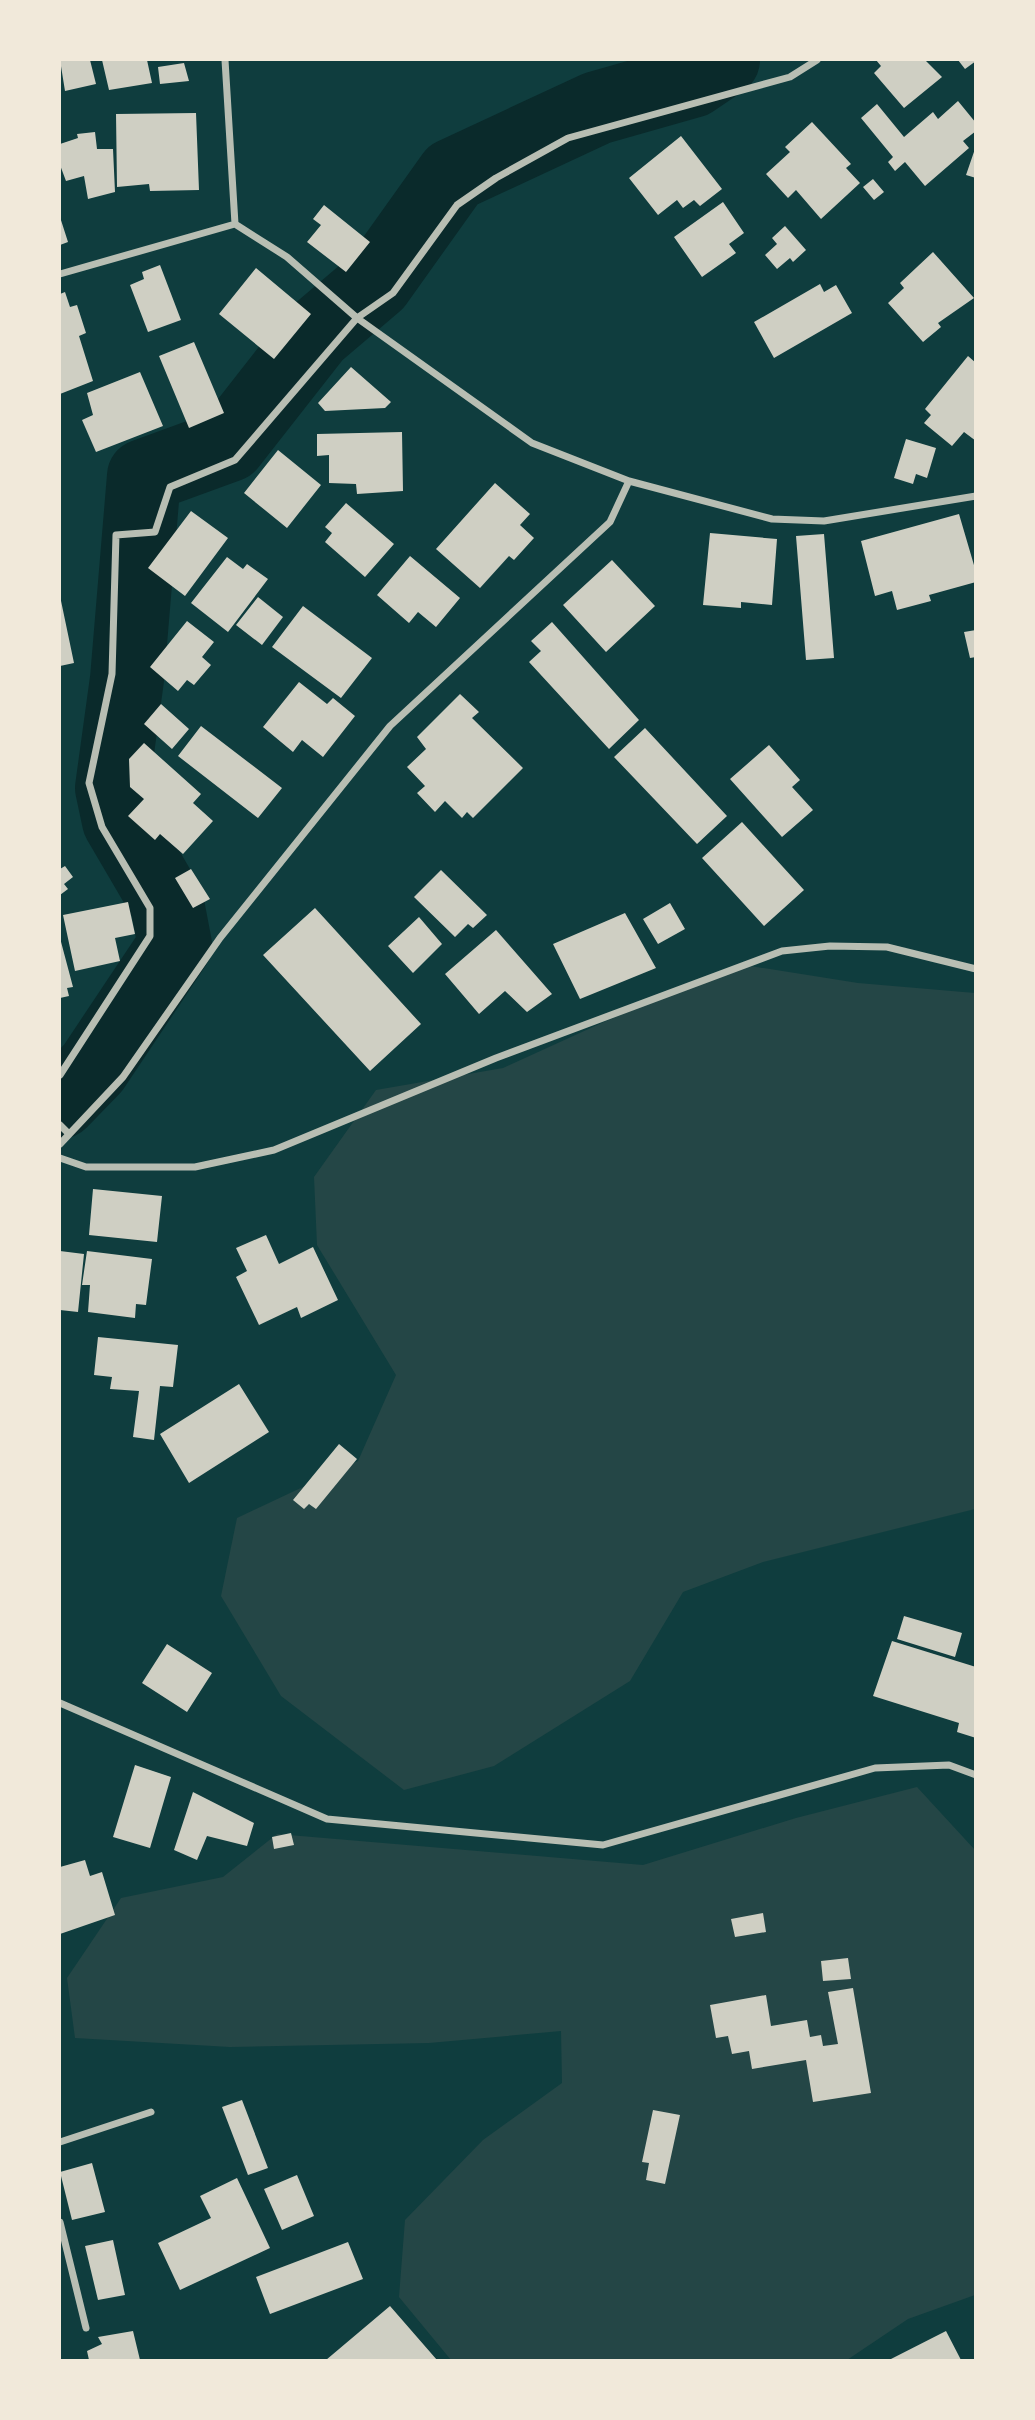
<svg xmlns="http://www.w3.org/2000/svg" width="1035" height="2420" font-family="Literata,serif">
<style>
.green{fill:#244646}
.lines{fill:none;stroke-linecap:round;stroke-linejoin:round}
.river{stroke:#0a2a2b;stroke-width:74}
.building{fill:#cfcfc3}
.minor{stroke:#b8beb3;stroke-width:7}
</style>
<rect width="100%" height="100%" fill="#0f3d3e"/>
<path class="green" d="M744,965L858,983L975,993V1509L763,1562L683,1592L630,1681L494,1766L404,1790L281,1696L221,1596L237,1518L358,1461L396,1375L317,1245L314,1177L376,1090L503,1068L606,1021Z
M917,1787L975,1850V2295L908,2319L847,2360H451L399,2297L405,2220L483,2140L562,2083L561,2031L429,2043L230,2047L75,2038L67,1978L121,1898L223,1877L277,1834L643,1865L796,1818Z"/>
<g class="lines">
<path class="river" d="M60,1102L93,1068L175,945L167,903L119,821L112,788L127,679L144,476L229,445L316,334L376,283L453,175L597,108L692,81L723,60"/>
</g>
<path class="building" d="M60,60H90L96,84L65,91Z
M102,60H147L152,83L109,90Z
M876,60H925L942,77L904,108L874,73L881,66Z
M958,60H976V61L965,69Z
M184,63L189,81L160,84L158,67Z
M958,101L976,123V131L963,141L969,148L925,186L905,162L895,171L888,162L893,157L861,118L877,104L904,137L933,112L938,119Z
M196,113L199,190L150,191L149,184L117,187L116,114Z
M812,122L851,164L846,168L860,183L821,219L796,190L788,198L766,174L790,152L785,147Z
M95,132L97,149H113L115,192L88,199L84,176L66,181L60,165V144L78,138L77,134Z
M681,136L722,189L700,206L694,200L683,208L677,200L658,215L629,178Z
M976,146V178L966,175Z
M873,179L884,192L874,200L863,187Z
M723,202L744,233L729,244L736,253L702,277L674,237Z
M324,205L370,242L346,272L307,242L321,225L313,219Z
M60,217L68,242L60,245Z
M785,226L806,250L793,262L790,258L777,269L765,255L777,244L772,238Z
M933,252L974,298L938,323L941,327L923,342L888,303L904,288L900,283Z
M160,265L181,320L148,332L130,285L144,279L142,272Z
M256,268L311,314L274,359L219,314Z
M820,284L824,292L836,285L852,313L774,358L754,322Z
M65,292L70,307L77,305L86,333L79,336L93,381L60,394V294Z
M194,342L224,413L189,428L159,356Z
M968,356L976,363V441L964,432L952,446L924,423L931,415L925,409Z
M351,367L391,402L385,408L325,411L318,403Z
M140,372L163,426L96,452L82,420L93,415L87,393Z
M402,432L403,491L357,494L356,484L329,483V455L317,456V434Z
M906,439L936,448L927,478L916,474L913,484L894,478Z
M278,450L321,485L287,528L244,493Z
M495,483L530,514L520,525L534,538L514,560L509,556L480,588L436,549Z
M346,503L394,544L365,577L325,542L332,533L325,527Z
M191,511L228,538L185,596L148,568Z
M959,514L976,572V582L929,595L931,601L897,610L892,591L875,596L861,541Z
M710,533L777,539L772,605L741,602V608L703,605Z
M824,534L834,658L806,660L796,536Z
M410,556L460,598L436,627L418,612L409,623L377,595Z
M227,557L243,569L247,564L268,579L228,632L191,603Z
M612,560L655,606L606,652L563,605Z
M60,596L74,663L60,666Z
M258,597L283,617L262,645L236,625Z
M303,606L372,658L341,698L272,647Z
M187,621L214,642L202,657L211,665L194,685L187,680L178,691L150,667Z
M552,622L639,720L609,749L529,662L541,651L531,641Z
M976,630V657L970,658L964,632Z
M299,682L327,704L333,698L355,716L323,757L302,740L293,752L263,727Z
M460,694L479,712L472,718L523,768L473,818L467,812L462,818L445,801L435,812L417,793L425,786L407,767L426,749L417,737Z
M161,704L189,729L172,749L144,724Z
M201,726L282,788L258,818L178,756Z
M645,728L727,816L697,844L614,757Z
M144,743L201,794L193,803L213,821L183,854L160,834L155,840L128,816L144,799L130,787L129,759Z
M769,745L800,780L792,787L813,810L782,837L730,779Z
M742,822L804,890L764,926L702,858Z
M65,866L73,877L64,884L68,889L60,895V869Z
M191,869L210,899L193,908L175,878Z
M441,870L487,915L473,928L468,924L455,937L414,897Z
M128,902L135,934L115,938L120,961L75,971L63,915Z
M670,903L685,929L658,944L643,919Z
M315,908L421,1024L370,1071L263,955Z
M625,913L656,968L580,999L553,944Z
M419,917L442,944L413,973L388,946Z
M496,930L552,994L527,1012L505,991L479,1014L445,974Z
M60,938L73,987L67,988L69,996L60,998Z
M93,1189L162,1196L157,1242L89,1235Z
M266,1235L279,1264L313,1247L338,1300L301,1318L297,1307L259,1325L236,1277L247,1271L236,1248Z
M60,1251L84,1254L78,1312L60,1310Z
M87,1251L152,1259L146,1305L136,1304L135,1318L88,1312L90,1285H82Z
M98,1337L178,1345L173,1387L160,1386L154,1440L133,1437L139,1391L110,1389L112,1377L94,1375Z
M239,1384L269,1432L189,1483L160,1434Z
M339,1444L357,1459L316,1509L309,1504L304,1509L293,1500Z
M904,1616L962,1633L955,1657L897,1639Z
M892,1641L976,1667V1738L957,1732L959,1723L873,1696Z
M167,1644L212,1673L187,1712L142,1683Z
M135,1765L171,1777L150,1848L113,1837Z
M193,1792L254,1823L247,1846L207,1836L197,1860L174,1850Z
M291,1833L294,1845L274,1849L272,1837Z
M85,1860L90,1876L102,1872L115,1915L60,1934V1867Z
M763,1913L766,1932L735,1937L731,1919Z
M848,1958L851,1979L823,1981L821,1961Z
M853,1988L871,2093L813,2102L806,2060L752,2069L749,2051L732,2054L728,2036L716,2038L710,2005L766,1995L771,2026L807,2020L810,2037L821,2035L823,2046L838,2044L828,1992Z
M242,2100L268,2168L248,2175L222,2107Z
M653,2110L680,2115L665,2184L646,2180L649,2163L642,2162Z
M92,2163L105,2212L72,2220L60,2172Z
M297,2175L314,2216L282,2230L264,2189Z
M237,2178L270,2248L180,2290L158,2243L211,2218L200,2196Z
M113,2240L125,2295L98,2300L85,2246Z
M348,2242L363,2279L270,2314L256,2277Z
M390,2306L437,2360H326Z
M133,2331L140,2360H89L87,2351L102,2344L98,2337Z
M946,2331L961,2360H889Z"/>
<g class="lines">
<path class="minor" d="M225,60L235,224
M60,274L235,224L287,257L357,318L532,443L629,481L610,522L390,726L220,938L123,1077L60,1144
M629,481L772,519L824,521L976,496
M60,1075L150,936V908L102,827L89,783L112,674L116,535L155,532L170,487L235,460L357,318L393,293L457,205L496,178L568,138L790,77L817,60
M60,1125L69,1134
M60,1158L86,1167H195L274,1150L496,1058L782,951L830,946L887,947L976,969
M60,1703L327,1819L603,1845L875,1768L949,1765L976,1775
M60,2142L151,2112
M60,2222L86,2328"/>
</g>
<rect width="1035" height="2420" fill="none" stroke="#f1e9da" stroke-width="122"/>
</svg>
